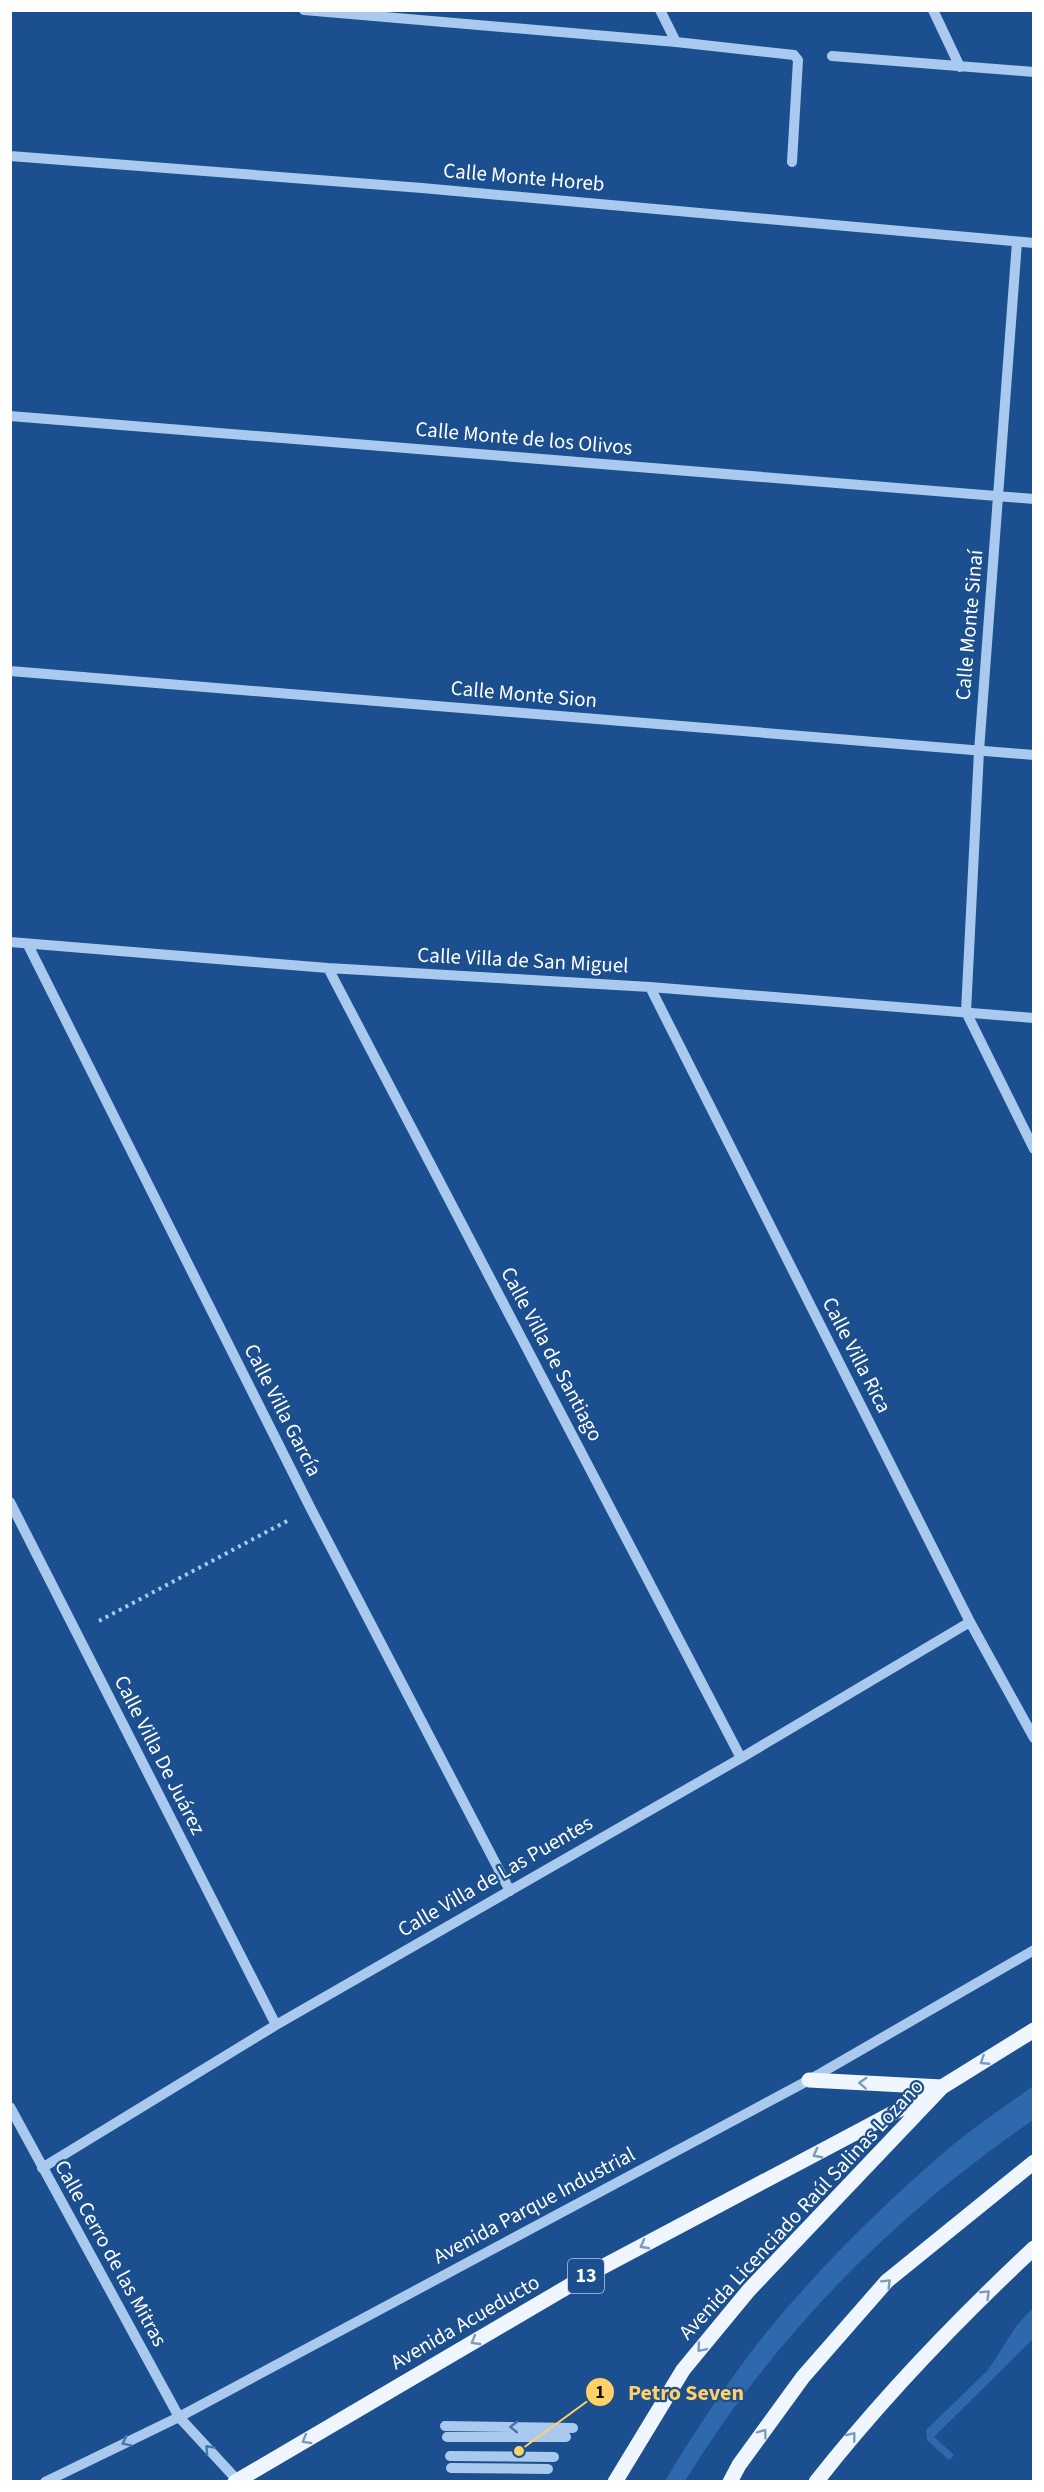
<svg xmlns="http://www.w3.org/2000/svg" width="1044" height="2492" font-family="'Source Sans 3',sans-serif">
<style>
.green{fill:#2e69ad}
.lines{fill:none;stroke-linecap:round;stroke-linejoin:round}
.path{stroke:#a9c9ee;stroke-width:4;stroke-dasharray:3 4.5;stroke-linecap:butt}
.minor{stroke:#a9c9ee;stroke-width:10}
.major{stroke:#f0f6ff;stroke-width:15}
.oneway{stroke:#7b9ac1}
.oneway2{stroke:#4674ac}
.labels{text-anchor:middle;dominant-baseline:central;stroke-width:4.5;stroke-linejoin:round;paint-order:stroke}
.shield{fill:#1b4f8f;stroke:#bbcadd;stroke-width:1.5}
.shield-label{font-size:20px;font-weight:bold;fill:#fff}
.street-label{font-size:21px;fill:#fff;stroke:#1b4f8f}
.leader{fill:none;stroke:#ffd166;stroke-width:2}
.callout-dot{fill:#ffd166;stroke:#1b4f8f;stroke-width:2}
.mark-label{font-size:18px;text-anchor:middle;font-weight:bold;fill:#111}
.callout-label{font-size:22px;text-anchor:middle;font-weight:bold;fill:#ffd166;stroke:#1b4f8f;stroke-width:4.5;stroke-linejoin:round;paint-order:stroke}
</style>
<rect width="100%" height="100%" fill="#1b4f8f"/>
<path class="green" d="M1033,2086V2120C892,2217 775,2335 685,2481H665C695,2431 733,2373 770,2328C822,2265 881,2207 942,2154C971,2129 1003,2108 1033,2086Z
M1033,2308V2339L934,2437L954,2455L949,2460L927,2440L926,2430L988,2370L1017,2325Z"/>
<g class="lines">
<path class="path" d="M99,1621L289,1520"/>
<path class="minor" d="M304,10L676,42L794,55L798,60L792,162
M660,10L676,42
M933,10L960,67
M832,56L1034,72
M10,156L422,188L1034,243
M1017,242L979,751L966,1012L1034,1149
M10,416L1034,499
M10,671L1034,755
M10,942L328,968L650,987L1034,1018
M28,945L311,1509L510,1891
M328,968L741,1758
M650,987L970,1622L1034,1738
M10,1502L276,2025
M10,2107L179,2417L239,2482
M42,2168L276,2025L741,1758L970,1622
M445,2426L573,2428
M447,2437H566
M450,2456L554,2457
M451,2468L548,2469
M45,2482L179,2417L809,2080L1034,1950"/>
<path class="major" d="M809,2080L942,2087
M235,2482L591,2273L942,2087
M615,2482L683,2370L749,2290L942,2087L1034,2030
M730,2482L739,2465L803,2377L887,2281L1034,2162
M816,2482C882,2398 956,2321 1034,2248"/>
</g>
<defs><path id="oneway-chevron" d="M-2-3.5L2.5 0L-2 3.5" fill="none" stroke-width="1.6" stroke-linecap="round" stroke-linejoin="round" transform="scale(1.5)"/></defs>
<g class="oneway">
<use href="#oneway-chevron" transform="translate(984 2061) rotate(147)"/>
<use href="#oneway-chevron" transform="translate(863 2083) rotate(-177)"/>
<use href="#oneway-chevron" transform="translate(817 2154) rotate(152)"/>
<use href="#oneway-chevron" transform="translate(644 2245) rotate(152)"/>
<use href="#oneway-chevron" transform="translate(887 2283) rotate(-45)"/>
<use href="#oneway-chevron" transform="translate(986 2294) rotate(-44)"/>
<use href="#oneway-chevron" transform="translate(475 2341) rotate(150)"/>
<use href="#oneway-chevron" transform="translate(701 2348) rotate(130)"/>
<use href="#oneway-chevron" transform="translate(763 2433) rotate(-54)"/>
<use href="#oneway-chevron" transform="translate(852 2436) rotate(-52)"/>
<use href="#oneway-chevron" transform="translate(306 2440) rotate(150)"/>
</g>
<g class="oneway2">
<use href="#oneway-chevron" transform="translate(514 2427) rotate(-179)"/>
<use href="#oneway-chevron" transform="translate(126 2442) rotate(154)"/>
<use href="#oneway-chevron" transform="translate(209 2449) rotate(-133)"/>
</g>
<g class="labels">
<rect class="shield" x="568" y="2259" width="36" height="34" rx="4.5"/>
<g class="shield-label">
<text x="586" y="2276">13</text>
</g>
<g class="street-label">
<text transform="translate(524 177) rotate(5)">Calle Monte Horeb</text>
<text transform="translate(524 438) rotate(5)">Calle Monte de los Olivos</text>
<text transform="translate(969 625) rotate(-85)">Calle Monte Sinaí</text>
<text transform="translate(524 694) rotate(5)">Calle Monte Sion</text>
<text transform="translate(523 960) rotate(3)">Calle Villa de San Miguel</text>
<text transform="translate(552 1354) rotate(62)">Calle Villa de Santiago</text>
<text transform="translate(857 1355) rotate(63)">Calle Villa Rica</text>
<text transform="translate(283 1410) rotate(63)">Calle Villa García</text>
<text transform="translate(160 1755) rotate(63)">Calle Villa De Juárez</text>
<text transform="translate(495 1876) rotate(-30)">Calle Villa de Las Puentes</text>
<text transform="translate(534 2205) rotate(-28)">Avenida Parque Industrial</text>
<text transform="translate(801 2209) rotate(-47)">Avenida Licenciado Raúl Salinas Lozano</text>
<text transform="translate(111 2253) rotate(61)">Calle Cerro de las Mitras</text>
<text transform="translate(465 2322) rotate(-30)">Avenida Acueducto</text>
</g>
</g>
<path class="leader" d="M519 2451L600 2392"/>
<g class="callout-dot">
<circle cx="519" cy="2451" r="6"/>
<circle cx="600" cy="2392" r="15"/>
</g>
<g class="mark-label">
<text x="600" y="2398">1</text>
</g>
<g class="callout-label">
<text x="686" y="2400">Petro Seven</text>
</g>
<rect width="1044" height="2492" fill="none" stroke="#ffffff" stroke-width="24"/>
</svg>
